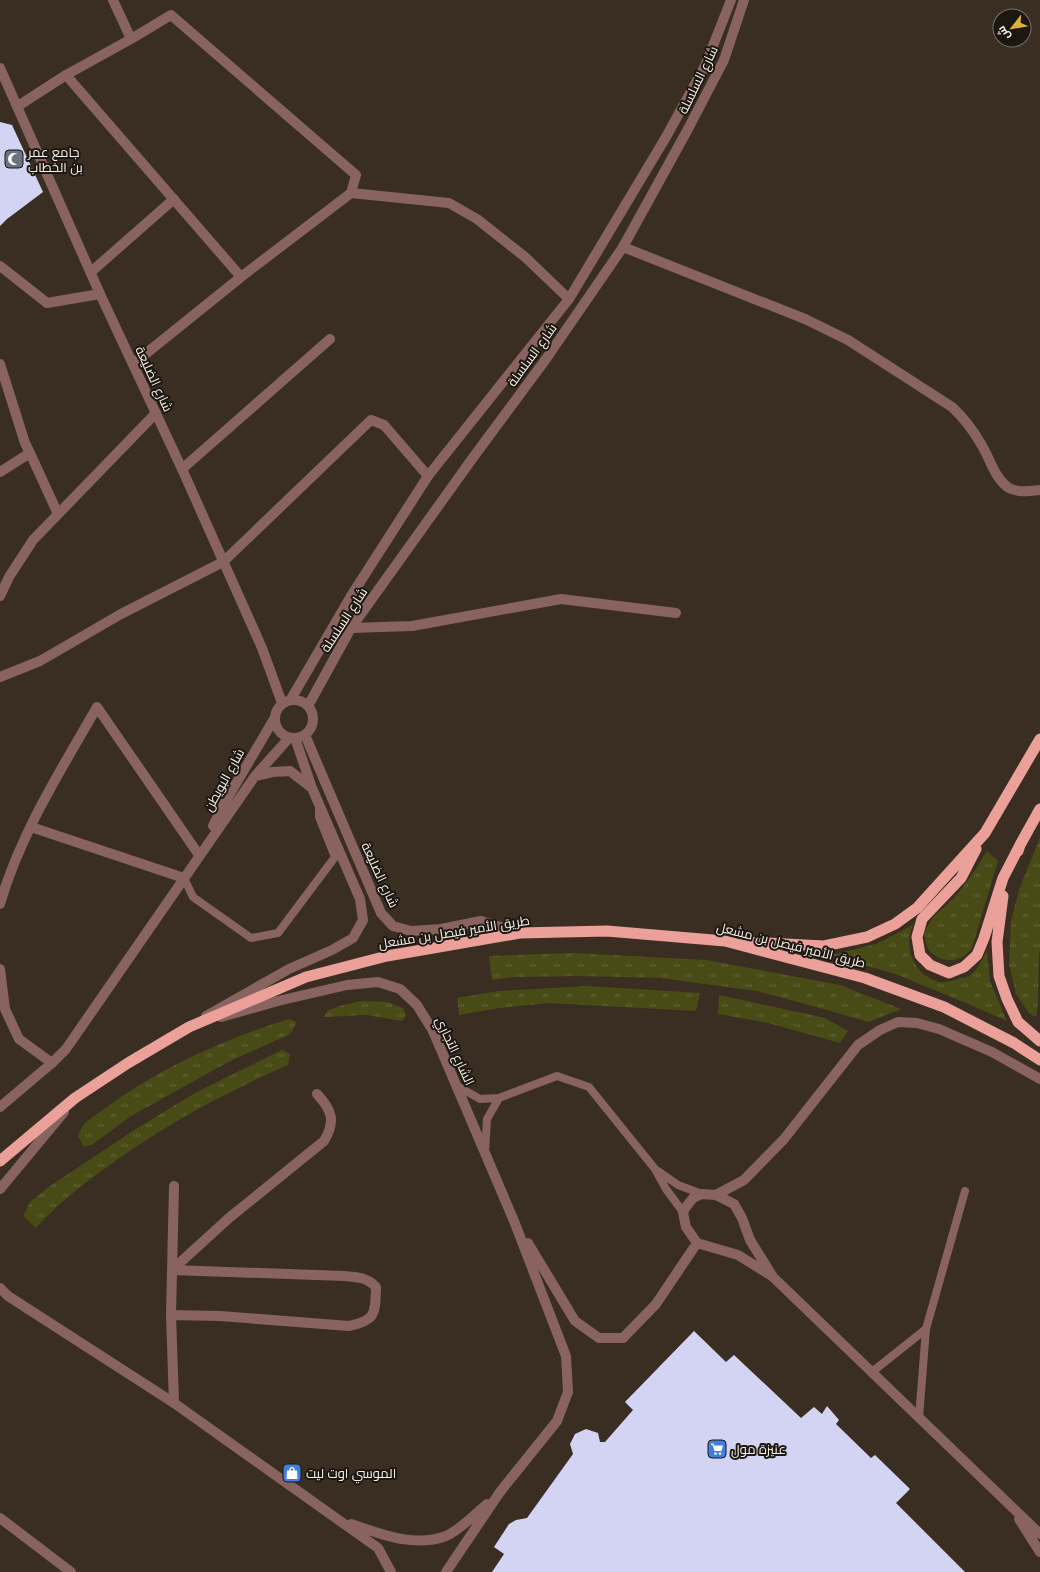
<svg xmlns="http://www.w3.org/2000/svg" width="1040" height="1572" font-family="Poppins,Cairo,sans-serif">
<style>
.grass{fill:url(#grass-tufts)}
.building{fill:#d3d4f4}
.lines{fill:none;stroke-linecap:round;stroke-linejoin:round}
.service{stroke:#896360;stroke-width:8}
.minor{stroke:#896360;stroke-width:10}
.tertiary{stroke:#896360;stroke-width:10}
.trunk{stroke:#eca09a;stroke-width:11}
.labels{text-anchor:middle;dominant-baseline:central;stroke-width:4;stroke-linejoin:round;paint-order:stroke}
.street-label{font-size:13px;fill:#fbf3eb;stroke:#1d1712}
.poi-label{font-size:13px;fill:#fbf3eb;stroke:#1d1712;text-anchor:start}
</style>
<defs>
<pattern id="grass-tufts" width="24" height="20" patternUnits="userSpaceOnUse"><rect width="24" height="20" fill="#484b16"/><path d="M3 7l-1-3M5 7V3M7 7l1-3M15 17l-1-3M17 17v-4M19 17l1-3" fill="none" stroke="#636538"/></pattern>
</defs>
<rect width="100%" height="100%" fill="#3a2e22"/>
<path class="grass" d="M1040,838V949C1037,969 1040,1000 1036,1017L1029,1013L1016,994L1009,964L1011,921L1020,887Z
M987,851L998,861L972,948C969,951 966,955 963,957C953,963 936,960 929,950C926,946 925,938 924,932L934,916L955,897L972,875Z
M913,925C903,946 913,973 936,981C943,984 953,981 960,978C963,978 967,977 969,976C977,971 983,958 987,950L990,981L1007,1021L971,1005L898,975L831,955L876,944Z
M574,953L706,960L840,985L901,1009L868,1022L827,1010L757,991L660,978L579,976L513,977L492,980L489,956Z
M588,986L700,993L696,1011L549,1003L499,1008L459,1015L457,998L499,991Z
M719,995L825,1018L848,1031L840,1043L768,1023L718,1014Z
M361,1001L387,1002L403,1008L406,1016L402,1021L367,1015L324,1017L327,1011L340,1006Z
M289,1019L297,1022L290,1034L230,1061L131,1116L93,1144L84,1147L78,1136C82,1122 92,1118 104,1109C159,1068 224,1039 289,1019Z
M282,1050L290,1054L288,1065C224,1093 163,1126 107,1167C82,1185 57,1204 36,1228L23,1216L30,1202L50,1186L136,1129L195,1093Z"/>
<path class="building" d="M0,122L12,125L43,192L7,219L0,226Z
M694,1331L726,1362L734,1355L801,1418L814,1407L822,1414L827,1406L839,1420L836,1424L871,1458L875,1455L910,1489L896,1503L965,1572H492L504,1554L494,1547L509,1524L516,1520L527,1518L573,1454L570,1444L575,1434L586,1429L598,1433L600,1442H605L633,1410L625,1402Z"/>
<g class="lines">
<path class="service" d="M184,878L193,897L251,938L278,933L335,857L319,817V806
M457,1086L480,1099L499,1098L557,1076L589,1087L655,1169L666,1189L683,1212
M485,1152L487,1119L499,1098
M658,1171L678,1185L702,1194
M872,1372L926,1329
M919,1418L926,1329L965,1191"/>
<path class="minor" d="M113,0L131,39L171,15L356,175L351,193L241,277L133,364
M66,75L241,277
M18,106L66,75L131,39
M351,193L449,203L477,219L525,257L569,299
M623,247L805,319L848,340L952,407C964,418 973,430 981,444C990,458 994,478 1009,488C1018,493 1030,491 1040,490
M0,266L47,303L100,294
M91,272L174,199
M0,364L25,443L30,453
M182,469L330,339
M0,472L30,453L58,514
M0,596L9,577L33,540L156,413
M351,628L412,626L561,599L676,613
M0,677L40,661L121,614L223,562L371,420L384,425L428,476
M31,827L184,878
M0,904C20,834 61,770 97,707L199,855
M0,969L5,1009L19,1039L52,1063
M174,1186L171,1315L174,1403
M172,1270L229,1218L324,1141C336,1121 332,1110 317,1094
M171,1315L220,1316L349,1326C377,1320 375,1313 376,1287C367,1277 357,1277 344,1276L172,1270"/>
<path class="tertiary" d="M0,68L100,294L182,469L262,648L282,703
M291,699L351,596L428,476L569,299L666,137L705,66L731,0
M275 719a19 19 0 1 1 38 0a19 19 0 1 1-38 0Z
M308,706L351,628L472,459L546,359L623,247L688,129L724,60L744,0
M305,735L381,913L393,926L411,931L441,929L481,921L520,933
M255,776L273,772L290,771L312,788
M213,826L224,804L274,719
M206,1016L289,969L332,950L353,938L363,920L360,899L312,788L295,738
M221,1017L278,1001L347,985L378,982L400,989L417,1005L433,1031L514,1221L566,1356L568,1392L557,1421L500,1492L446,1572
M0,1107L52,1063L66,1049L255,776L289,738
M0,1189L64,1112
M716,1195L744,1180L784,1139L858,1045L880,1030L898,1022L917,1023L939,1029L992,1052L1040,1079
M528,1243L575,1321L599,1338H623L656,1304L697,1243L686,1227L683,1212L686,1207L693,1198L702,1194L716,1195L734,1204L742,1218L750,1240L773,1277L1040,1534
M697,1243L738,1255L772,1276
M0,1288L8,1296L174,1403L378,1548L391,1572
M0,1518L71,1572
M1019,1519L1040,1552
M351,1524C381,1534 414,1548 446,1536C460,1530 475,1514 487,1504"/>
<path class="trunk" d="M976,849L961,878L922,919L917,937L920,955L930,965L949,973L964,967L977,955L984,938L1003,878L1020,845
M1018,851L1020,845L1040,809
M1003,896L997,942L999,976L1007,999L1018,1022L1040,1041
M746,942L824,946L867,937L895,924L917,908L985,833L1040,739
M0,1161L75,1098L128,1063L189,1027L306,977L387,956L520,933L607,931L725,941L865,978L944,1007L1014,1043L1040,1060"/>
</g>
<defs>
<g id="mosque-square" transform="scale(1)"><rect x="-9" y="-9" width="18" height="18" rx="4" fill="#6b7280" stroke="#1d1712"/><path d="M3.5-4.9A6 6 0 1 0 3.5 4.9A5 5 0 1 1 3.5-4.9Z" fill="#fff"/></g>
<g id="supermarket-square" transform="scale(1)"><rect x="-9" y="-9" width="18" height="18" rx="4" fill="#3f7fe0" stroke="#1d1712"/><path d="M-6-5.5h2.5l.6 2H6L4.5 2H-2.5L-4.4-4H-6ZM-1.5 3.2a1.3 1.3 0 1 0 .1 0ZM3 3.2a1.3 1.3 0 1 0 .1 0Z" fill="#fff"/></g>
<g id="shop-square" transform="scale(1)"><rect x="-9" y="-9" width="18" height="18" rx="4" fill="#3f7fe0" stroke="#1d1712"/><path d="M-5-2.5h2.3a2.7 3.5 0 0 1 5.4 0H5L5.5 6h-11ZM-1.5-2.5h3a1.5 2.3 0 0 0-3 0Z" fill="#fff"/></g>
</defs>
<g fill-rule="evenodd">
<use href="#mosque-square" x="14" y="159"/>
<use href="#supermarket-square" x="717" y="1449"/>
<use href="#shop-square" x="292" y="1473"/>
</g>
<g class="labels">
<g class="street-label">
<text transform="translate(698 80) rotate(-64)">شارع السلسلة</text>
<text transform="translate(532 355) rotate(-54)">شارع السلسلة</text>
<text transform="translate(154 379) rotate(65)">شارع الضليعة</text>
<text transform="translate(344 620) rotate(-57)">شارع السلسلة</text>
<text transform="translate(224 780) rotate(-61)">شارع البويطن</text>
<text transform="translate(380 875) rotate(65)">شارع الضليعة</text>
<text transform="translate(454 932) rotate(-9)">طريق الأمير فيصل بن مشعل</text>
<text transform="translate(791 945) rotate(14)">طريق الأمير فيصل بن مشعل</text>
<text transform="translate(455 1051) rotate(65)">الشارع التجاري</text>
</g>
<g class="poi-label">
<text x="28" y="152">جامع عمر<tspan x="28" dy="15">بن الخطاب</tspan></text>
<text x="731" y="1449">عنيزة مول</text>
<text x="306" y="1473">الموسي اوت ليت</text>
</g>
</g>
<g transform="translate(1012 28) rotate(239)"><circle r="19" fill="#1d1712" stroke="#766f69"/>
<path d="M0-3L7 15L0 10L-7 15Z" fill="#e0b034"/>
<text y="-6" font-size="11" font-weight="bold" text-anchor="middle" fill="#fbf3eb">ش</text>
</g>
</svg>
